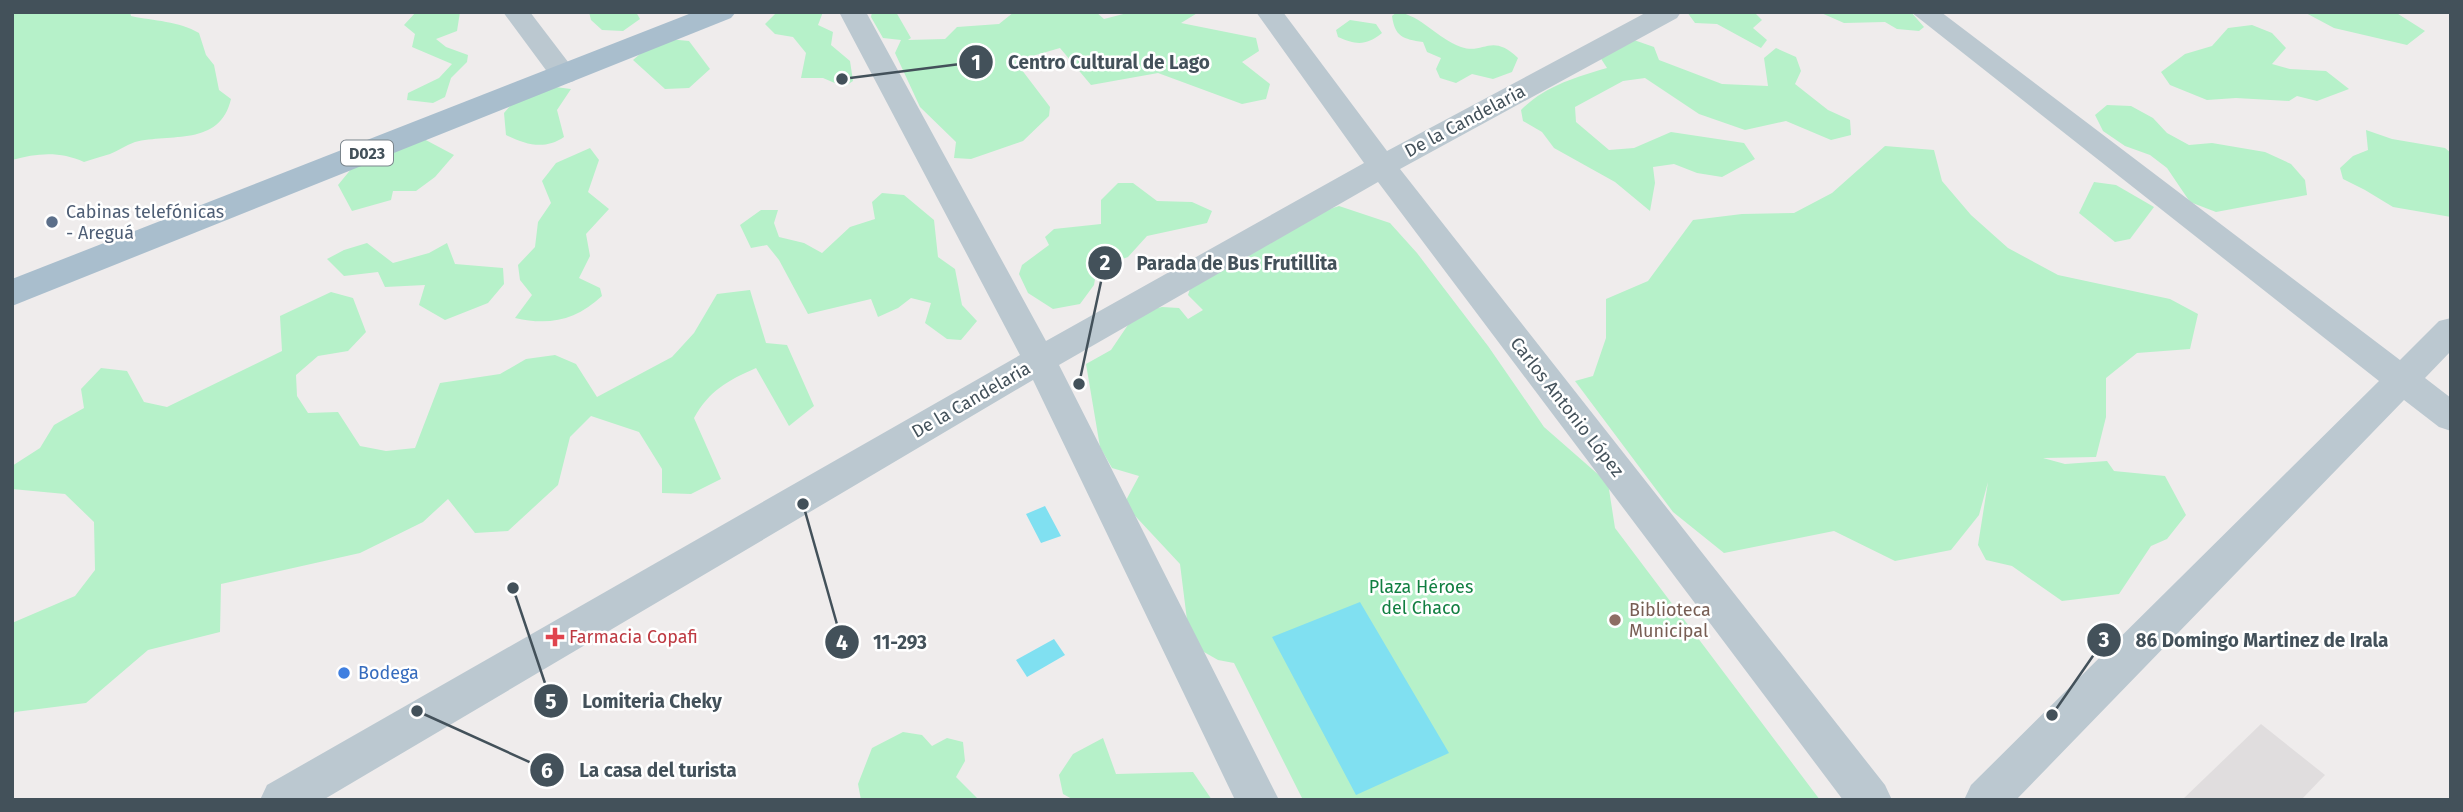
<svg xmlns="http://www.w3.org/2000/svg" width="2463" height="812" font-family="'Fira Sans',sans-serif">
<style>
.education{fill:#e0ddde}
.green{fill:#b6f1c9}
.water{fill:#80e0f1}
.lines{fill:none;stroke-linecap:round;stroke-linejoin:round}
.minor{fill:#bbc8d0;fill-rule:evenodd}
.primary{fill:#a9becd;fill-rule:evenodd}
.service-dot{fill:#5c6f8a;stroke:#fff;stroke-width:2.5}
.education-dot{fill:#8d6e63;stroke:#fff;stroke-width:2.5}
.health-dot{fill:#e0444e;stroke:#fff;stroke-width:2.5}
.shop-dot{fill:#3f7fe0;stroke:#fff;stroke-width:2.5}
.labels{text-anchor:middle;dominant-baseline:central;stroke-width:5;stroke-linejoin:round;paint-order:stroke}
.shield{fill:#fff;stroke:#7b858c;stroke-width:2}
.shield-label{font-size:16px;font-weight:bold;fill:#43515a}
.street-label{font-size:18px;fill:#43515a;stroke:#fff}
.service-label{font-size:18px;fill:#4e5e75;stroke:#fff;text-anchor:start}
.park-label{font-size:18px;fill:#117f41;stroke:#fff}
.education-label{font-size:18px;fill:#785e54;stroke:#fff;text-anchor:start}
.health-label{font-size:18px;fill:#be3a42;stroke:#fff;text-anchor:start}
.shop-label{font-size:18px;fill:#366cbe;stroke:#fff;text-anchor:start}
.leader{fill:none;stroke:#43515a;stroke-width:2.5}
.callout-dot{fill:#43515a;stroke:#fff;stroke-width:2.5}
.mark-label{font-size:21px;text-anchor:middle;font-weight:bold;fill:#fff}
.callout-label{font-size:19px;text-anchor:middle;font-weight:bold;fill:#43515a;stroke:#fff;stroke-width:5;stroke-linejoin:round;paint-order:stroke}
</style>
<rect width="100%" height="100%" fill="#efecec"/>
<path class="education" d="M2261,724L2325,775L2301,800H2182Z"/>
<path class="green" d="M12,12H130L131,16C154,21 179,21 199,33L206,55L214,65L219,90L231,99C220,147 170,133 135,142C126,145 118,151 110,154C101,157 92,159 84,162C60,151 37,153 12,160Z
M416,12H460L457,31L436,39L446,47L468,55L467,62L451,78L445,97L433,103L407,100L408,93L439,78L452,64L412,47L415,34L404,25Z
M589,12H636L640,19L623,31L602,30L591,20Z
M777,12H823L818,25L833,32L831,45L850,61L853,81L844,87L823,78H801L806,53L793,37L775,34L765,24Z
M872,12H896L911,38L908,40L945,39L957,27L999,24L1014,12H1096L1104,19L1131,12H1199L1181,23L1256,38L1259,51L1242,62L1270,84L1266,99L1242,104L1158,73L1091,85L1060,48L1015,61L1050,107L1049,116L1023,141L971,159L954,158L956,142L920,107L895,53L901,40L883,38L871,17Z
M1397,12C1421,15 1438,39 1461,47C1484,55 1491,32 1518,58L1512,72L1493,79L1472,74L1456,83L1440,78L1436,69L1441,58L1427,52L1423,42C1403,39 1395,37 1392,16Z
M1687,12H1754L1762,20L1753,28L1767,40L1761,48L1717,24L1695,23Z
M1819,12H1911L1924,27L1919,31L1897,29L1885,22L1844,23Z
M2304,12H2395L2425,31L2407,45L2334,28Z
M1350,20L1376,24L1382,33C1366,46 1356,45 1338,37L1336,30Z
M2252,25L2272,33L2286,48L2272,64L2290,69L2326,71L2349,89L2317,101L2297,96L2289,101L2236,98L2207,100L2170,85L2161,72L2185,54L2212,46L2228,28Z
M668,39L689,41L710,69L689,88L665,89L633,60L647,48Z
M1631,39L1654,47L1659,60L1722,84L1768,86L1764,58L1776,48L1796,57L1801,71L1795,84L1828,110L1850,120L1851,135L1831,140L1786,121L1745,130L1699,114L1645,78L1623,81L1575,107L1576,122L1609,150L1634,148L1671,132L1744,143L1755,159L1722,177L1697,173L1674,164L1653,167L1655,183L1650,211L1615,182L1554,148L1542,132L1523,121L1521,110C1545,86 1576,77 1607,68L1598,54Z
M539,85L571,89L557,110L564,137C545,150 526,145 506,135L504,113L517,98Z
M2107,105L2131,106L2153,118L2167,133L2189,145L2212,143L2265,152L2291,164L2305,180L2307,195L2216,212L2190,202L2167,168L2150,155L2125,146L2103,131L2095,115Z
M2366,130L2392,139L2445,148L2451,153V217L2393,207L2365,190L2343,179L2340,168L2353,156L2368,150Z
M422,138L454,155L435,177L416,191H393L391,200L352,211L338,185L352,168Z
M1885,146L1934,150L1942,181L1971,215L2008,248L2058,275L2170,299L2198,314L2190,349L2137,353L2106,378V417L2096,457L2043,458L2065,464L2107,461L2114,471L2165,476L2186,515L2167,539L2151,546L2119,594L2062,601L2012,566L1986,560L1978,545L1988,482L1979,515L1951,550L1895,561L1834,531L1724,553L1673,512L1575,381L1593,376L1606,338V299L1648,281L1693,220L1742,214L1794,213L1832,193Z
M590,148L599,160L588,192L609,209L586,234L590,256L579,278L600,288L602,296C576,320 550,326 515,318L532,295L520,280L518,265L535,247L538,222L551,203L542,181L556,163Z
M2094,182L2116,185L2154,207L2130,239L2115,242L2079,213Z
M1118,183H1133L1157,201L1192,202L1212,211L1207,223L1147,236L1128,257L1097,268L1094,285L1080,304L1053,309L1028,293L1019,274L1022,265L1049,245L1045,237L1054,229L1101,224V200Z
M882,193L904,195L934,220L938,257L955,269L962,305L977,321L961,340L947,339L925,323L931,303L911,298L898,308L878,317L871,299L808,314L779,260L767,245L751,248L740,225L761,210H778L774,223L779,237L804,243L822,253L850,227L875,219L872,202Z
M1339,206L1390,223L1417,253L1488,346L1544,427L1608,483L1615,528L1820,800H1303L1234,663L1218,660L1190,644L1180,564L1124,504L1139,476L1112,468L1100,447L1086,364L1111,350L1136,313L1162,307L1179,308L1188,319L1203,310L1188,295L1194,276L1284,224Z
M367,243L393,263L429,253L447,243L455,264L503,268L504,284L488,303L445,320L419,305L425,285L385,287L378,272L344,276L327,259L344,250Z
M750,290L766,343L787,345L814,406L789,426L756,368C727,381 710,390 694,418L721,479L691,494L662,493V469L639,432L591,416L570,437L558,485L508,531L475,533L448,499L423,522L360,553L221,584L220,632L148,650L86,703L15,712L12,716V623L75,596L95,570L94,522L65,494L12,489V466L40,448L54,425L84,408L81,389L101,368L127,371L144,402L167,407L282,351L280,316L331,292L353,298L366,332L348,351L318,356L296,375L297,396L308,413L338,412L360,446L386,451L415,448L440,383L500,374L526,359L555,355L576,364L597,397L672,357L694,333L717,294Z
M903,732L922,735L932,746L947,738L963,742L965,761L956,777L979,800H861L858,784L872,748Z
M1103,738L1116,774L1193,772L1212,800H1074L1063,794L1059,775L1073,754Z"/>
<path class="water" d="M1045,506L1061,536L1041,543L1026,514Z
M1360,602L1449,753L1356,795L1272,637Z
M1054,639L1065,655L1027,677L1016,660Z"/>
<g class="lines">
<path class="minor" d="M503,12H530L578,75L574,81L564,84L554,81Z
M839,12H866L1046,341L1364,163L1256,12H1283L1387,151L1647,12H1681L1677,18L1400,169L1885,785L1892,800H1843L1378,182L1059,365L1279,800H1235L1033,380L323,800H260L267,785L1020,355Z
M1911,12H1941L2400,360L2439,321L2451,318V351L2425,378L2451,398V431L2439,427L2404,400L2016,800H1964L1971,785L2379,381Z"/>
<path class="primary" d="M694,12H736L731,18L12,306V279Z"/>
</g>
<circle class="service-dot" cx="52" cy="222" r="7"/>
<circle class="education-dot" cx="1615" cy="620" r="7"/>
<path class="health-dot" d="M551.5 626.5h7v7h7v7h-7v7h-7v-7h-7v-7h7z"/>
<circle class="shop-dot" cx="344" cy="673" r="7"/>
<g class="labels">
<rect class="shield" x="341" y="140.5" width="52" height="25" rx="5"/>
<g class="shield-label">
<text x="367" y="153">D023</text>
</g>
<g class="street-label">
<text transform="translate(1465 121) rotate(-28)">De la Candelaria</text>
<text transform="translate(971 400) rotate(-30)">De la Candelaria</text>
<text transform="translate(1567 407) rotate(52)">Carlos Antonio López</text>
</g>
<g class="service-label">
<text x="66" y="212">Cabinas telefónicas<tspan x="66" dy="21">- Areguá</tspan></text>
</g>
<g class="park-label">
<text x="1421" y="587">Plaza Héroes<tspan x="1421" dy="21">del Chaco</tspan></text>
</g>
<g class="education-label">
<text x="1629" y="610">Biblioteca<tspan x="1629" dy="21">Municipal</tspan></text>
</g>
<g class="health-label">
<text x="569" y="637">Farmacia Copafi</text>
</g>
<g class="shop-label">
<text x="358" y="673">Bodega</text>
</g>
</g>
<path class="leader" d="M842 79L976 62M1079 384L1105 263M2052 715L2104 640M803 504L842 642M513 588L551 701M417 711L547 770"/>
<g class="callout-dot">
<circle cx="842" cy="79" r="7"/>
<circle cx="1079" cy="384" r="7"/>
<circle cx="2052" cy="715" r="7"/>
<circle cx="803" cy="504" r="7"/>
<circle cx="513" cy="588" r="7"/>
<circle cx="417" cy="711" r="7"/>
<circle cx="976" cy="62" r="18"/>
<circle cx="1105" cy="263" r="18"/>
<circle cx="2104" cy="640" r="18"/>
<circle cx="842" cy="642" r="18"/>
<circle cx="551" cy="701" r="18"/>
<circle cx="547" cy="770" r="18"/>
</g>
<g class="mark-label">
<text x="976" y="70">1</text>
<text x="1105" y="270">2</text>
<text x="2104" y="647">3</text>
<text x="842" y="650">4</text>
<text x="551" y="709">5</text>
<text x="547" y="778">6</text>
</g>
<g class="callout-label">
<text x="1109" y="69">Centro Cultural de Lago</text>
<text x="1237" y="270">Parada de Bus Frutillita</text>
<text x="2262" y="647">86 Domingo Martinez de Irala</text>
<text x="900" y="649">11-293</text>
<text x="652" y="708">Lomiteria Cheky</text>
<text x="658" y="777">La casa del turista</text>
</g>
<rect width="2463" height="812" fill="none" stroke="#43515a" stroke-width="28"/>
</svg>
